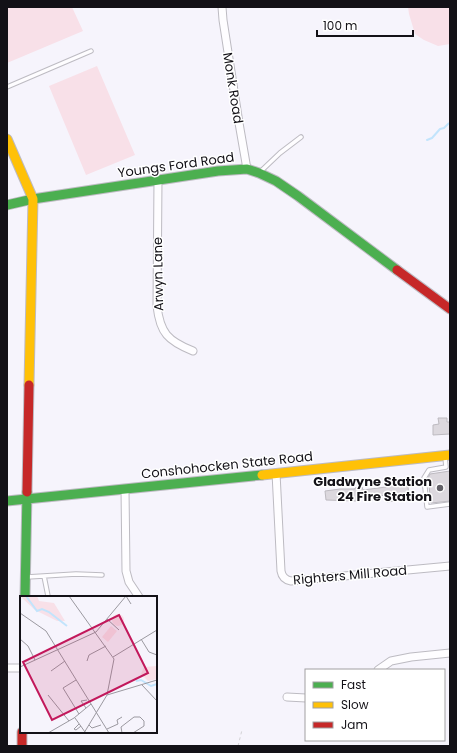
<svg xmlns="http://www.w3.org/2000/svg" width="457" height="753" font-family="Poppins,sans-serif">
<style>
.green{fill:#f8e0e8}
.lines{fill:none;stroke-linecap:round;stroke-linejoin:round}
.stream{stroke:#c2e4fc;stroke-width:2}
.building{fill:#dcd8de;stroke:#bdbac0}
.lane-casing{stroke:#bdbbc2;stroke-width:5.5}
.street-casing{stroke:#bdbbc2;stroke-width:9}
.fast-casing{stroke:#bdbbc2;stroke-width:11}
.slow-casing{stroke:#bdbbc2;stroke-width:11}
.jam-casing{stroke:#bdbbc2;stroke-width:11}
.path{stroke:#d3d2d5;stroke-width:1;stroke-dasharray:3 3;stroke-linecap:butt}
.lane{stroke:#fefdff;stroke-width:3.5}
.street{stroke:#fefdff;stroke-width:7}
.fast{stroke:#4caf50;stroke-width:9}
.slow{stroke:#ffc107;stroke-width:9}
.jam{stroke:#c62828;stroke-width:9}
.poi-dot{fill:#626067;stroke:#fff;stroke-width:1.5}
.labels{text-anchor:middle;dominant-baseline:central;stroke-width:3;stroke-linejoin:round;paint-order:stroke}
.street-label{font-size:13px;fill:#131117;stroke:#fff}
.poi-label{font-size:13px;font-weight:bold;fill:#131117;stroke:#fff;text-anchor:end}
.inset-river{fill:none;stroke:#c2e4fc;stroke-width:2}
.inset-road{fill:none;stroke:#9b99a0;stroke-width:1}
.view{fill:#c2185b;fill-opacity:0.15;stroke:#c2185b;stroke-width:2}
.inset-edge{fill:none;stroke:#131117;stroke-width:2}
</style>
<rect width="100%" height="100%" fill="#f6f4fc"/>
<path class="green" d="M7,7H72L83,31L7,63Z
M408,7H450V44L438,46L424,40L415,34L409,14Z
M97,66L135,155L86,175L49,86Z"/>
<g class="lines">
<path class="stream" d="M427,140L432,138L440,129L444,128L448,124L450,123"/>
</g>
<path class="building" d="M438,418H447V422H450V434L433,435V425L439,424Z
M450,471V501L431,503L428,478L430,474Z
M393,484V486L394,485L395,487L408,486L409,499L387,502L386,495L372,497V496L360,497V500L357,501L326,500L325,491L340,489H355V488L362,487L363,490L386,487L385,485Z"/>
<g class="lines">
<g class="lane-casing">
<path id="lane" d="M7,87L91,51
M260,172L280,153L301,137
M445,457L446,467L429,470L424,478L427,507L450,504
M44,576L48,596L47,597
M27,577L76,574L102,575"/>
</g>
<g class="street-casing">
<path id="street" d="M222,7L223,20L239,123L247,169
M158,180L157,306C160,333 168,341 193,351
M276,473L281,571C282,577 285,580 291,581L450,566
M125,489L126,571L129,582L139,597
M7,668H21
M378,670L391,661L411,657L450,653
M287,697L306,698"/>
</g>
<g class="fast-casing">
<path id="fast" d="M7,205L33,199L218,171L247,169L259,173L276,181L298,196L397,270
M7,501L262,475
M25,597L27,492"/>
</g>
<g class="slow-casing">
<path id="slow" d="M7,139L33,199L29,385
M262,475L450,455"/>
</g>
<g class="jam-casing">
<path id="jam" d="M397,270L450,309
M27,492L29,385
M22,732V746"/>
</g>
<path class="path" d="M238,746L242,730"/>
<use href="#lane" class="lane"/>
<use href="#street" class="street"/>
<use href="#fast" class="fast"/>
<use href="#slow" class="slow"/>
<use href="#jam" class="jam"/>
</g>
<circle class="poi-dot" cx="440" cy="488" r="4"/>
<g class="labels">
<g class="street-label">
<text transform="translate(233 88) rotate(81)">Monk Road</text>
<text transform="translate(176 165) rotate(-8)">Youngs Ford Road</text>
<text transform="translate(158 274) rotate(-91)">Arwyn Lane</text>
<text transform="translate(227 465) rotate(-6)">Conshohocken State Road</text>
<text transform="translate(350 575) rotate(-5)">Righters Mill Road</text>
</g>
<g class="poi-label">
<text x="432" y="481">Gladwyne Station<tspan x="432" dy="15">24 Fire Station</tspan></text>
</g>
</g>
<g transform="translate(20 596)">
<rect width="137" height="137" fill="#f6f4fc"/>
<path d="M0,0H17L19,5L34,7L45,25H37L15,14ZM92 24a6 6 0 1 1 12 0a6 6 0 1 1-12 0ZM91,30L97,35L88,46L82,41ZM137,70V83L128,85L121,78L124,71Z" fill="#f8e0e8"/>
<path class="inset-river" d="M6,0L17,15L22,13L29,16L47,30M116,85L121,84L131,90L137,88"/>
<path class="inset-road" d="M49,0L94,63L87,99L64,137M0,17L26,35L89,137M87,23L99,34M0,43L8,50L15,64M121,43L129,56L137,59M93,61L137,34M67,65L69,59L86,50M0,71L76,36L106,0L111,8M31,75L45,65M56,84L43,92L59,118M122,89L137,105M28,99L49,125M87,99L137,84M66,112L61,105L67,104M55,122L65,136M59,128L54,133L56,134L61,130M69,129L72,132L81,129M87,133L98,128L97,124L102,121M28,137L54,122L71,108M102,137L101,131L114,121H120L124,125V130L113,137"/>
<path class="view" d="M99,19L128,77L32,124L3,66Z"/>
<rect width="137" height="137" class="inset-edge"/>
</g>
<rect width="457" height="753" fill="none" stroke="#131117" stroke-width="16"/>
<rect x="305" y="669" width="140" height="72" fill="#ffffff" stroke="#a1a0a2"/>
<rect x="313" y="682" width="20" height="6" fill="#4caf50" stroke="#a1a0a2"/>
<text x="341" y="689" font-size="12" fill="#131117">Fast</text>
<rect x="313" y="702" width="20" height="6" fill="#ffc107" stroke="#a1a0a2"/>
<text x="341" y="709" font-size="12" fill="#131117">Slow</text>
<rect x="313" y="722" width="20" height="6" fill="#c62828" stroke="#a1a0a2"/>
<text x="341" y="729" font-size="12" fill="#131117">Jam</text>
<path d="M317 30v6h96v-6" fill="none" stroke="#131117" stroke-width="2"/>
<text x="323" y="30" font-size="12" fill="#131117" stroke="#ffffff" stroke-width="3" paint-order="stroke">100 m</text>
</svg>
